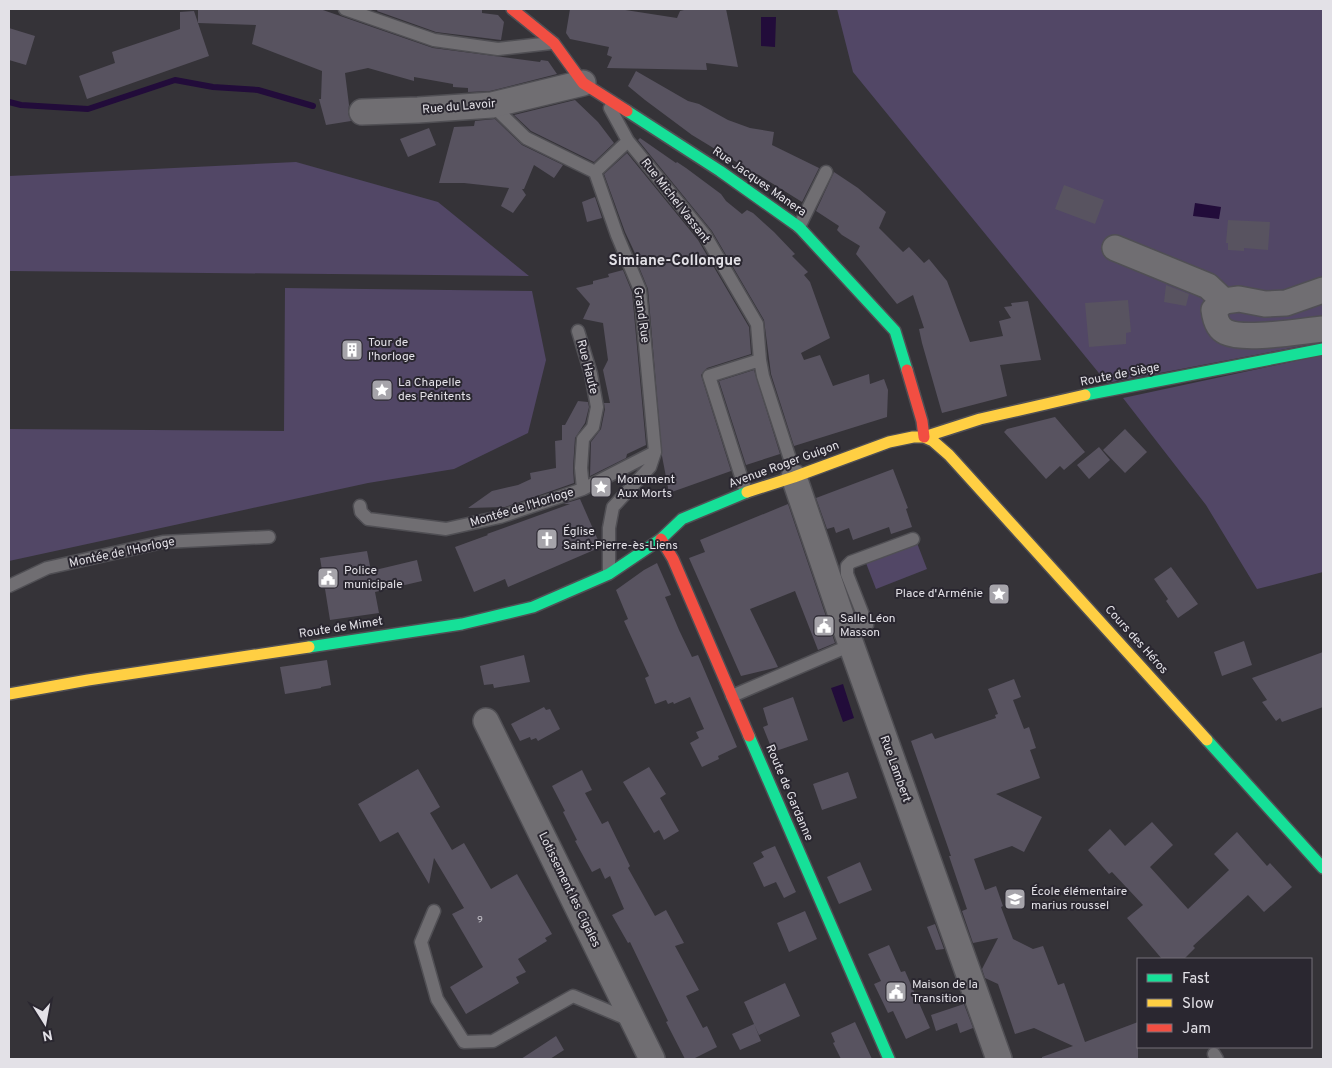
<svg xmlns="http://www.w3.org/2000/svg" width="1332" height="1068" font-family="Overpass,sans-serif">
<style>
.green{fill:#524766}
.water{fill:#220c3a}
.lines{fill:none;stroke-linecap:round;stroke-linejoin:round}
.stream{stroke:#220c3a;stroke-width:6}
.building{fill:#585360}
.lane-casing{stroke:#504f54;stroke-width:15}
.street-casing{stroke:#504f54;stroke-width:28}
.fast-casing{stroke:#504f54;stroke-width:14}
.slow-casing{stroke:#504f54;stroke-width:14}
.jam-casing{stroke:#504f54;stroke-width:14}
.lane{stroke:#706e72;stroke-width:12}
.street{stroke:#706e72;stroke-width:25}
.fast{stroke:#16e098;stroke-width:11}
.slow{stroke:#ffcf43;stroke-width:11}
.jam{stroke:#f24e42;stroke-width:11}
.labels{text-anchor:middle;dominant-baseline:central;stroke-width:4;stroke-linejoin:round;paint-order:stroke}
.number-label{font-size:10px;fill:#c0bec5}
.street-label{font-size:12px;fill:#e3e1e7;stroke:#2a2730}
.poi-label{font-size:12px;fill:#e3e1e7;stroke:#2a2730;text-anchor:start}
.quarter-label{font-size:15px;font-weight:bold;fill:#e3e1e7;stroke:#2a2730}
</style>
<rect width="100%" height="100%" fill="#353338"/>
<path class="green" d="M837,9H1323V342L1107,383L853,72Z
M296,162L438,202L529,276L9,271V176Z
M285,288L532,291L546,360L528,433L454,469L368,483L9,561V429L284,431Z
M1323,355V572L1257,589L1206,505L1123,398Z
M917,543L927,569L876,589L866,563Z"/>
<path class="water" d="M761,17H776L775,47L761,46Z
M1195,203L1221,207L1219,219L1193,216Z
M843,684L854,718L843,722L831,688Z"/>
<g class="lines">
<path class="stream" d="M9,102L21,105L88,109L175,80L213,87L258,90L313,106"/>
</g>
<path class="building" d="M198,9H320L433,48L540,62L541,60L548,61L557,74L490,91L468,92V88L453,87V84L414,77V81L368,68L345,73L349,105L348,113L351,121L326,125L319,99H321L322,71L252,44L256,25L198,23Z
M378,9H482V13L498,15L504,22L501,40L436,32L377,11Z
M570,9H619L677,18L680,11L688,9H726L738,67L706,63L707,70L607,68L612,57L607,55L609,47L570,39L566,33Z
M194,11L209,56L87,99L79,76L115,63L112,52L180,29V12Z
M9,28L35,36L26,65L9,60Z
M636,71L688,101L699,104L728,120L750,128L774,132L772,145L819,168L802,202L759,175L747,171L748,169L692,135L645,100L628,86Z
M575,100L598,122L614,143L594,162L531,131L514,115Z
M495,119L522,145L563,165L554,178L534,165L524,189H522L526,195L513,213L501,206L509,188L464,183H439L454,127L474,126L475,121Z
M429,128L436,145L408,157L400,139Z
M640,138L676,163L677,162L686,168L721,194L726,201L742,214L747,210L753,213L774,232L795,254L792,256L808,272L804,275L810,282L830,338L801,353L804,360L820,355L833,386L869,374L870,384L884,379L888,390L887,417L794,446L771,374L764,320L712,231L638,140Z
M627,153L698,240L749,327L751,354L707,368L701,375L731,471L669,493L662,456L648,289L639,267L641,266L625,232L604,174Z
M834,172L858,188L886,212L879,228L903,252L909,247L924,263L929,259L947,281L970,342L1003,336L999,321L1011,318L1004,307L1012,306L1011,303L1028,301L1041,360L1000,365L1007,396L942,413L922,343L919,329L924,328L913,295L897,304L856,254L860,246L842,235L837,230L839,226L816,211Z
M1064,185L1104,200L1095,224L1055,209Z
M595,197L602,218L587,222L582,202Z
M1228,220L1270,222L1268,250L1244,248V251L1228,250V243H1226Z
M623,270L632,292L646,445L627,454L626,458L590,476L591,442L601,429L605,409L604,403H610L603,370L608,360L603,323L583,319L590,304L576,288L593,284V281L609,277L608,274Z
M1166,285L1189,294L1186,306L1164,302Z
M1128,300L1131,332L1126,333V344L1089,347L1085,303Z
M754,370L780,454L746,465L719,381Z
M578,401L588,402L589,407L585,423L575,438L573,468L574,483L505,507L468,508L492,491L518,485L531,479L530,473L556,468L555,441L562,440V425H565Z
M1055,417L1085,452L1064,470L1060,466L1046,479L1004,432L1007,429Z
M1125,429L1147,452L1125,473L1103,450Z
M1099,447L1110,460L1089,479L1077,465Z
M893,469L908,508L906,509L912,527L891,534L889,527L853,540L849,528L836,533L834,527L827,529L816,498Z
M580,499L601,547L508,587L505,579L474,592L455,547L488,535L487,534L570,504H563Z
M788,504L835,643L818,650L795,591L750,609L778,667L741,676L689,558L705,552L700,540Z
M367,551L371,571L417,560L422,581L375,592L379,613L330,620L320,558Z
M657,563L671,595L665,597L679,630L692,657L698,655L737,747L718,756L719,759L702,767L690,743L699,738L696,732L704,729L690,697L674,704L673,702L668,704L666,700L655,704L645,678L649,676L624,621L628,619L616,590L644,570Z
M1171,567L1198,604L1178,618L1166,601L1168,599L1154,579Z
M1244,641L1252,665L1222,676L1214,652Z
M1323,652V707L1282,722L1280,718L1276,721L1262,702L1267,700L1252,678Z
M524,655L530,682L494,688L493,684L484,685L480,666Z
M327,660L331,685L321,687V688L285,694L280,667Z
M1014,679L1021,697L1013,700L1024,729L1029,727L1036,748L1030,750L1040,778L996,794L1042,817L1024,852L1012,846L974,859L985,890L996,886L1003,906L1001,907L1013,939L1033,949L1043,946L1058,985L1064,983L1085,1042L1138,1022V1059H1042V1057L1073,1046L1034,1028L1015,1034L998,984L985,978L982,969L998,938L973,943L962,911L967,909L949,856H951L911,741L932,733L935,739L996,718L995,715L998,714L988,689Z
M793,697L808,740L773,752L763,727L768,725L763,708Z
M544,707L546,710L550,709L560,729L538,741L536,738L531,740L530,737L520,741L511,724Z
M649,767L666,794L660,798L679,831L664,840L659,830L654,833L623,782Z
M418,769L440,807L430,813L452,850L464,843L491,889L517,874L552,934L545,938L547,941L518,959L526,972L516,977L519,983L466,1014L450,987L483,967L452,914L464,908L434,858L429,884L398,832L380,842L358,804Z
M582,770L592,790L585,793L602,824L608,821L630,866L628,868L655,916L666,910L684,943L675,946L699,990L686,996L703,1028L707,1026L717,1047L693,1059H685L666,1022L668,1021L630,942L628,943L612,915L624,909L610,876L605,879L600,868L592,872L575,841L577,840L563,812L565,811L552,786Z
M848,772L857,798L822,810L813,784Z
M1152,822L1173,845L1150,867L1188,909L1229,870L1214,854L1237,832L1267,866L1270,863L1292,887L1264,912L1248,895L1193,946L1195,948L1184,959H1162L1127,918L1143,905L1112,872L1109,874L1088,850L1110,829L1125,846Z
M775,846L796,892L784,898L776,882L764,887L753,863L764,857L761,852Z
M860,862L872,890L839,904L827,877Z
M805,911L817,939L789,952L777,923Z
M935,924L944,949L936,950L927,927Z
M889,945L901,972L905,971L930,1028L906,1039L893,1011L888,1013L874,984L881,981L868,954Z
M785,983L800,1016L759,1035L744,1002Z
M964,1004L973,1028L960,1033L957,1023L936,1031L931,1015Z
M855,1022L872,1059H841L833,1043L835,1042L831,1033Z
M754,1024L761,1041L740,1050L732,1034Z
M556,1036L564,1050L550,1059H521Z"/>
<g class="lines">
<g class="lane-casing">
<path id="lane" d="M345,9L434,40L498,49L551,43
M492,105L526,138L595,172L617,235L640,290L655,452L650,467L613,507L609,528V573
M610,108L628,141L705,235L757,324L760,360L763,376L790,459L794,477
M595,172L628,141
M799,227L826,172
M578,331L591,374L597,407L593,427L583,439L581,468L583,489
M746,492L709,376L760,360
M360,506L361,512L368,519L446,529L500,517L583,489L655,452
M9,586L47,568L163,542L269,537
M847,633L867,625L847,574V566L851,562L913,539
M732,696L851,645
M434,911L421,942L437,999L464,1042L493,1041L573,996L630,1020
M1214,1054L1217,1059"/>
</g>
<g class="street-casing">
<path id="street" d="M362,112L418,110L492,105L583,83
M1115,248L1208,286L1224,301
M1323,290L1286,303L1265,304L1239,299L1224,301L1214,310C1215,318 1217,328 1226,332C1245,341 1301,331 1323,329
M794,477L847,633L999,1059
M486,721L652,1059"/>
</g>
<g class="fast-casing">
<path id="fast" d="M627,111L720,171L799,227L895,331L907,370
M1085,395L1323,349
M309,647L462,624L533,607L609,574L661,539L682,519L747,492
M749,736L889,1059
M1207,740L1323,868"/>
</g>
<g class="slow-casing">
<path id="slow" d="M924,437L933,441L949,455L1207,740
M747,492L794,477L889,442L913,437H924L980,419L1085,395
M9,694L88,680L309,647"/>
</g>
<g class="jam-casing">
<path id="jam" d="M512,9L554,43L583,83L627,111
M907,370L922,421L924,437
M661,539L673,559L749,736"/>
</g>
<use href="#lane" class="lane"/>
<use href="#street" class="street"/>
<use href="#fast" class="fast"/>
<use href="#slow" class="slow"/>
<use href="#jam" class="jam"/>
</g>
<defs>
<g id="building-square" transform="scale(1.125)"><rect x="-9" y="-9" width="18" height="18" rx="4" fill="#a6a4aa" stroke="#2a2730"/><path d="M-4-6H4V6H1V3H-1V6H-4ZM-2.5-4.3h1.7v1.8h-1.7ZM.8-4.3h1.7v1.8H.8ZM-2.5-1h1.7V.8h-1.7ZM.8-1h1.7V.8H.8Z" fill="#fff"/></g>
<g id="sight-square" transform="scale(1.125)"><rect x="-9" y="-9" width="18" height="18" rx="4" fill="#a6a4aa" stroke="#2a2730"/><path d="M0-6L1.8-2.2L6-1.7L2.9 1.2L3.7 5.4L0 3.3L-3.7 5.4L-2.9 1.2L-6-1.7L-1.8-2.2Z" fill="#fff"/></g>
<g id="church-square" transform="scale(1.125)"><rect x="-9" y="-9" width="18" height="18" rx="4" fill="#a6a4aa" stroke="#2a2730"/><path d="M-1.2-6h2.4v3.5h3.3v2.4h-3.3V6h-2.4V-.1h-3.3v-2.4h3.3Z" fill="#fff"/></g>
<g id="civic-square" transform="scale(1.125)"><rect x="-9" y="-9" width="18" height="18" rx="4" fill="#a6a4aa" stroke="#2a2730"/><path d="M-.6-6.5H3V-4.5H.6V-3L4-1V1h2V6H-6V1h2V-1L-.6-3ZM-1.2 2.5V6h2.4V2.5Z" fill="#fff"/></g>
<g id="school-square" transform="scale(1.125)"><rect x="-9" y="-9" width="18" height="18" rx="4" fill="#a6a4aa" stroke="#2a2730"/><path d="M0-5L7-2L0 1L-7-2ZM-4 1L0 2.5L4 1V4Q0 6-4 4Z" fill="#fff"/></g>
</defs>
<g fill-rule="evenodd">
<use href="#building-square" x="352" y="350"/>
<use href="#sight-square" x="382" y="390"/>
<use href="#sight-square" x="601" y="487"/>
<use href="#church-square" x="547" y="539"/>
<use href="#civic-square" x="328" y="578"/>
<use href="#sight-square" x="999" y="594"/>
<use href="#civic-square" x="824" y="626"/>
<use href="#school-square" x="1015" y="899"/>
<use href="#civic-square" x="896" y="992"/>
</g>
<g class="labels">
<g class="number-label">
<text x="480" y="920">9</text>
</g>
<g class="street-label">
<text transform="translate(459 107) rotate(-5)">Rue du Lavoir</text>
<text transform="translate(759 182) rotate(35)">Rue Jacques Manera</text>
<text transform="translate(675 201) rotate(52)">Rue Michel Vassant</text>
<text transform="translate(641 315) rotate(82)">Grand Rue</text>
<text transform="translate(587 367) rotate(76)">Rue Haute</text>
<text transform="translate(1120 375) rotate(-11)">Route de Siège</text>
<text transform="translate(784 465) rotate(-20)">Avenue Roger Guigon</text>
<text transform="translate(522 508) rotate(-17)">Montée de l'Horloge</text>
<text transform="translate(122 553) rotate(-12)">Montée de l'Horloge</text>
<text transform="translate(341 628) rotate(-9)">Route de Mimet</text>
<text transform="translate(1136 640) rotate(48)">Cours des Héros</text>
<text transform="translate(895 769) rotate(70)">Rue Lambert</text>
<text transform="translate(789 793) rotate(67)">Route de Gardanne</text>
<text transform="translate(569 890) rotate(64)">Lotissement les Cigales</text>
</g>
<g class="poi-label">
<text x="368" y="343">Tour de<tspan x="368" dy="14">l'horloge</tspan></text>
<text x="398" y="383">La Chapelle<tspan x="398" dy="14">des Pénitents</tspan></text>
<text x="617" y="480">Monument<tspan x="617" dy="14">Aux Morts</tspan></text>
<text x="563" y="532">Église<tspan x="563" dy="14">Saint-Pierre-ès-Liens</tspan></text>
<text x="344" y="571">Police<tspan x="344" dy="14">municipale</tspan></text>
<text x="983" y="594" text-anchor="end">Place d'Arménie</text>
<text x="840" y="619">Salle Léon<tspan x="840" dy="14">Masson</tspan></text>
<text x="1031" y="892">École élémentaire<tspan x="1031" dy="14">marius roussel</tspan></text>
<text x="912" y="985">Maison de la<tspan x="912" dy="14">Transition</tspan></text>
</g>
<g class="quarter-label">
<text x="675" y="261">Simiane-Collongue</text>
</g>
</g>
<rect width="1332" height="1068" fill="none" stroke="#e3e1e7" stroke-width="20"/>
<rect x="1137" y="958" width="175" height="90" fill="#2a2730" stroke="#747179"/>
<rect x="1147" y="974" width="25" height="8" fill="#16e098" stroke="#747179"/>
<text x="1182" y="983" font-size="15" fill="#e3e1e7">Fast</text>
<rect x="1147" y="999" width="25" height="8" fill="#ffcf43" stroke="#747179"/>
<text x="1182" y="1008" font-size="15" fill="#e3e1e7">Slow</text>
<rect x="1147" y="1024" width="25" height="8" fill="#f24e42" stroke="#747179"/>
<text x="1182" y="1033" font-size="15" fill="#e3e1e7">Jam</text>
<g transform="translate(45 1023) rotate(169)" stroke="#2a2730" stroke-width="4" paint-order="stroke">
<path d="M0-4L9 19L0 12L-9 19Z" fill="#e3e1e7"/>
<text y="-8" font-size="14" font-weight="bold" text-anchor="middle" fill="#e3e1e7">N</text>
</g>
</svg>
